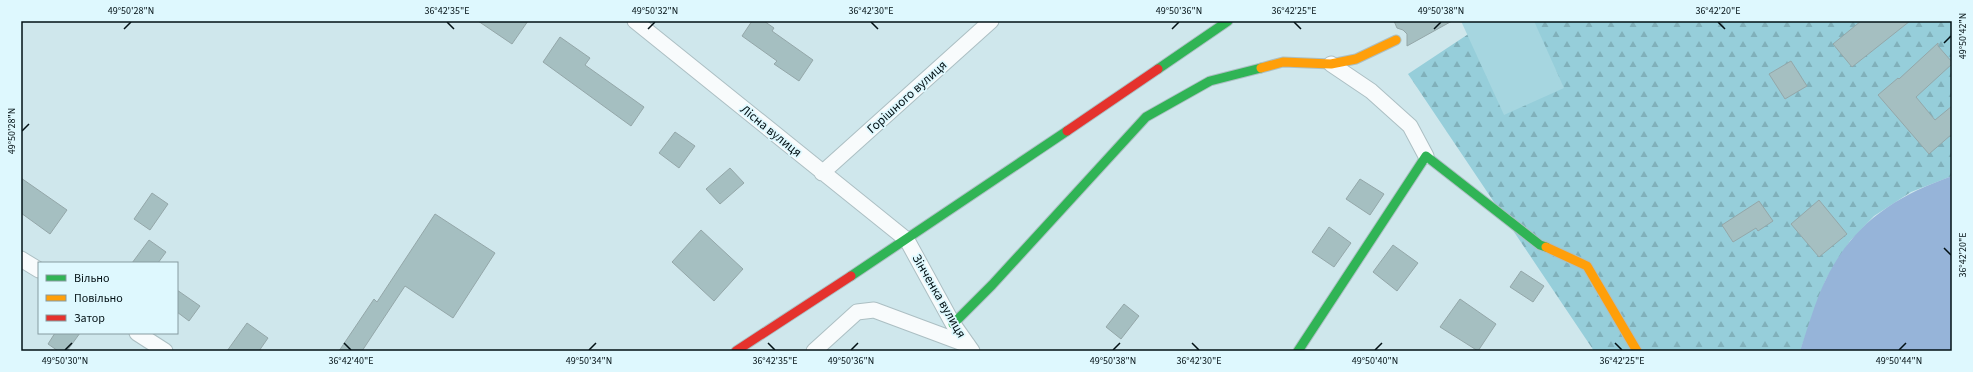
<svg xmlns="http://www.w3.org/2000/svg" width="1973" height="372" font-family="'Source Sans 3',sans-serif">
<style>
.forest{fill:url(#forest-firs)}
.pitch{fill:#a6d6e0}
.water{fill:#96b4d9}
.building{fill:#a5bfc1;stroke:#94a7a9}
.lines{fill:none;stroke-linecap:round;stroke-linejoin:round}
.street-casing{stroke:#acbfc3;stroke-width:17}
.fast-casing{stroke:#acbfc3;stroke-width:11}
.slow-casing{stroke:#acbfc3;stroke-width:11}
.jam-casing{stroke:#acbfc3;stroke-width:11}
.street{stroke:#f8fbfc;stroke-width:15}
.fast{stroke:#30b455;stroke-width:9}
.slow{stroke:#ff9f0a;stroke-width:9}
.jam{stroke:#e5322d;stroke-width:9}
.ticks{fill:none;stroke:#021014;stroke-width:1.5}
.labels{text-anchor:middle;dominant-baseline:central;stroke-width:3.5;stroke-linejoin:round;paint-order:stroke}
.street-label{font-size:13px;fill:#021014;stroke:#def8fe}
.neatline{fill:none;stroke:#021014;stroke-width:1.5}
.ticks-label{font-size:10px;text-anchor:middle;fill:#021014}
</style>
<defs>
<pattern id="forest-firs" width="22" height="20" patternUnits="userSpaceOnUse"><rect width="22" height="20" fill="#96ceda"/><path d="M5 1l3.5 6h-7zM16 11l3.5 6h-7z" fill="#80b0ba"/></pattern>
</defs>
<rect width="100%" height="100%" fill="#cfe7ec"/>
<path class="forest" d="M1488,21H1952V176L1911,192L1874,216L1850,241L1826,279L1800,351H1594L1408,74Z"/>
<path class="pitch" d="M1461,21H1534L1564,88L1504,115Z"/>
<path class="water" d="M1952,176V351H1800C1808,327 1815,302 1826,279C1854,223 1894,197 1952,176Z"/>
<path class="building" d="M478,21H528L512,44Z
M752,21H764L774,28L772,31L813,60L799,81L774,64L777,61L742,36Z
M1394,21H1452L1407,46V34L1403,30L1397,28Z
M1861,21H1910L1852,67L1833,44Z
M560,37L590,58L585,65L644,107L631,126L543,62Z
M1938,43V46L1952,62V64L1916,97L1935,120L1952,106V134L1929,154L1878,95L1898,78L1899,79Z
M1791,61L1807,86L1785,99L1769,74Z
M675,132L695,146L679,168L659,153Z
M730,168L744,183L720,204L706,189Z
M21,178L67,210L50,234L21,213Z
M1360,179L1384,194L1370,215L1346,199Z
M152,193L168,204L150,230L134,219Z
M1819,200L1847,234L1819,257L1791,224Z
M1759,201L1773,221L1758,231L1756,228L1733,242L1722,225Z
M435,214L495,253L453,318L405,286L362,351H339L374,299L377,302Z
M1329,227L1351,243L1334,267L1312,252Z
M701,230L743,269L714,301L672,262Z
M149,240L166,252L158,263H132Z
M1393,245L1418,263L1397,291L1373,272Z
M1521,271L1544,286L1533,302L1510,287Z
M177,290L200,306L189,321L177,312Z
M1460,299L1496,324L1478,351L1440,327Z
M1124,304L1139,316L1121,339L1106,327Z
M247,323L268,338L259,351H227Z
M55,333H80L67,351H58L48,344Z"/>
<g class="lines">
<g class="street-casing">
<path id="street" d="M635,21L907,240L953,324L972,351
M1331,64L1371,91L1410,126L1426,156
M822,173L991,21
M21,259L39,270
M137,333L165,351
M814,351L857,312L874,310L968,345"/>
</g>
<g class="fast-casing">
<path id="fast" d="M1158,69L1228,21
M851,276L1067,131
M953,324L992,285L1146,117L1210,81L1261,68
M1298,351L1426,156L1540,245L1546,247"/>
</g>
<g class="slow-casing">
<path id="slow" d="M1261,68L1283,62L1331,64L1356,59L1396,40
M1546,247L1587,266L1637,351"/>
</g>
<g class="jam-casing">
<path id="jam" d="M1067,131L1158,69
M736,351L851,276"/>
</g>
<use href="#street" class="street"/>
<use href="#fast" class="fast"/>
<use href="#slow" class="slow"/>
<use href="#jam" class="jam"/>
</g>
<path class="ticks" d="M447,22L454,29M871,22L878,29M1294,22L1301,29M1718,22L1725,29M124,29L131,22M648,29L655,22M1172,29L1179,22M1434,29L1441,22M1944,43L1951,36M22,131L29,124M1944,248L1951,255M344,343L351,350M768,343L775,350M1192,343L1199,350M1615,343L1622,350M65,350L72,343M589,350L596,343M851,350L858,343M1113,350L1120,343M1375,350L1382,343M1899,350L1906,343"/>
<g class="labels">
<g class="street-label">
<text transform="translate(907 97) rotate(-42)">Горішного вулиця</text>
<text transform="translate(771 131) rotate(39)">Лісна вулиця</text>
<text transform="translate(939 296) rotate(60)">Зінченка вулиця</text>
</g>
</g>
<rect width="1973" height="372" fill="none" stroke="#def8fe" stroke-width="44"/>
<rect x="38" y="262" width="140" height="72" fill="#def8fe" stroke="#869ba0"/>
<rect x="46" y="275" width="20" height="6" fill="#30b455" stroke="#869ba0"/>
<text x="74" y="282" font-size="12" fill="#021014">Вільно</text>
<rect x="46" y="295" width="20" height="6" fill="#ff9f0a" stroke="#869ba0"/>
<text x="74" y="302" font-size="12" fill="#021014">Повільно</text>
<rect x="46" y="315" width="20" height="6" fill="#e5322d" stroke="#869ba0"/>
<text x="74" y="322" font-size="12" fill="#021014">Затор</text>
<rect x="22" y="22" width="1929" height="328" class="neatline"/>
<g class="ticks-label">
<text x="131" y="14">49°50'28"N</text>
<text x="447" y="14">36°42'35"E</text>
<text x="655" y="14">49°50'32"N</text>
<text x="871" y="14">36°42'30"E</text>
<text x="1179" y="14">49°50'36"N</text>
<text x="1294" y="14">36°42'25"E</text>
<text x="1441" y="14">49°50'38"N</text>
<text x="1718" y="14">36°42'20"E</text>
<text transform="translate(1962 36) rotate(-90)" y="4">49°50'42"N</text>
<text transform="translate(11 131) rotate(-90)" y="4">49°50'28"N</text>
<text transform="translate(1962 255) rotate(-90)" y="4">36°42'20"E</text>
<text x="65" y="364">49°50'30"N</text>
<text x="351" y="364">36°42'40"E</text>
<text x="589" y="364">49°50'34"N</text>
<text x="775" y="364">36°42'35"E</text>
<text x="851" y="364">49°50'36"N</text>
<text x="1113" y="364">49°50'38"N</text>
<text x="1199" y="364">36°42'30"E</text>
<text x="1375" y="364">49°50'40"N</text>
<text x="1622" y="364">36°42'25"E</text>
<text x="1899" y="364">49°50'44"N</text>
</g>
</svg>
